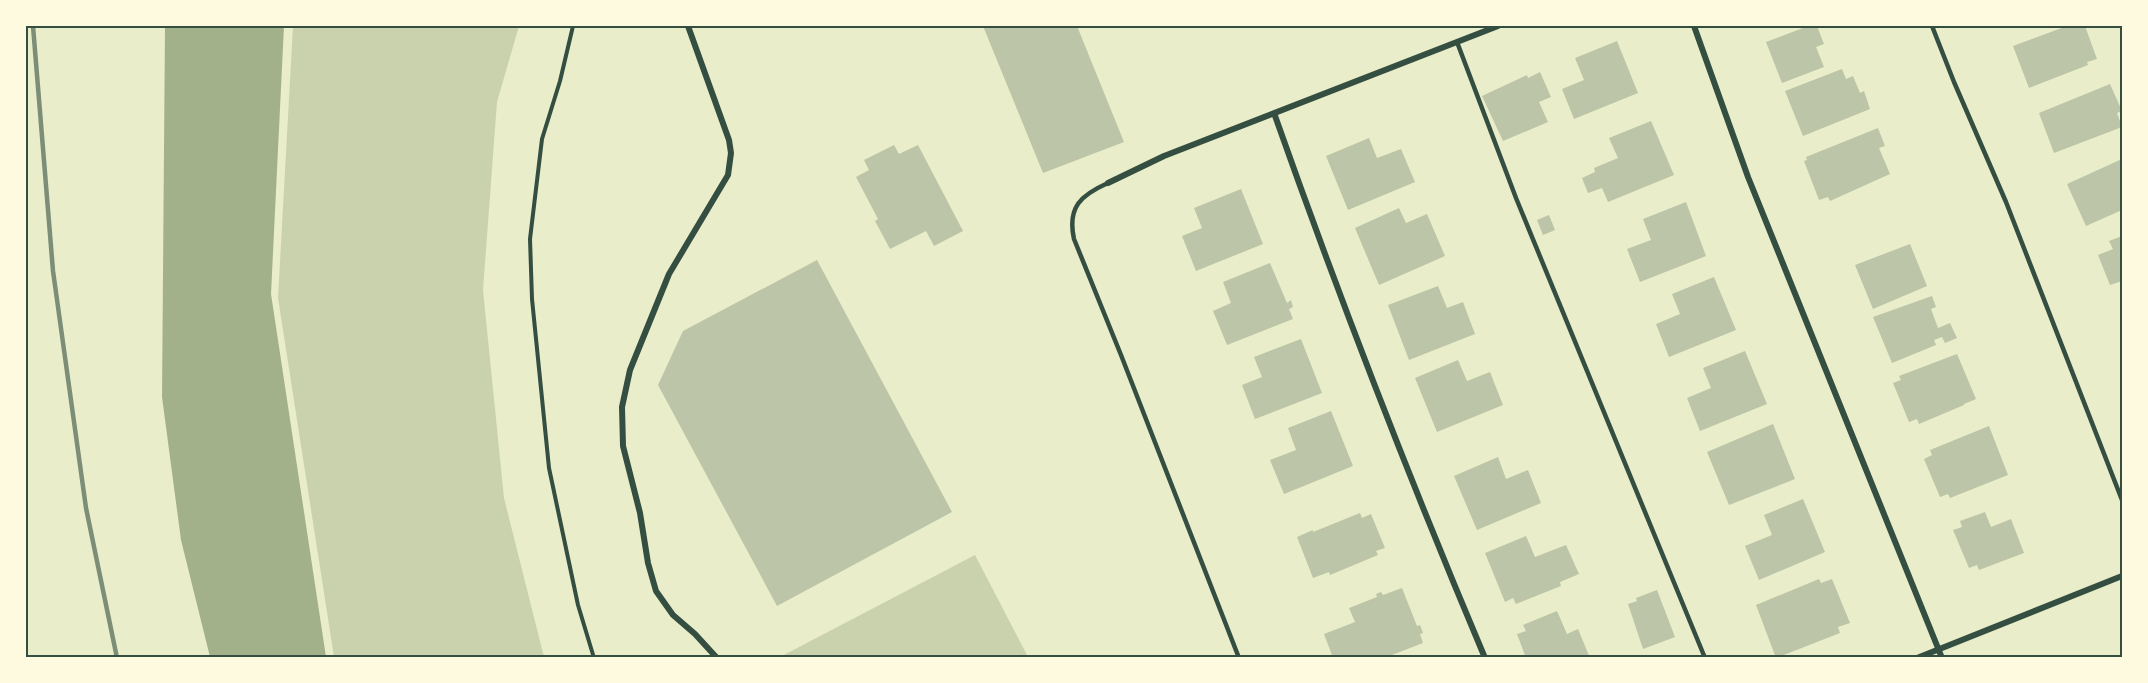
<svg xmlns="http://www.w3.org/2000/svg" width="2148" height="683" font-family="Mulish,sans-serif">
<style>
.green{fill:#cad2ad}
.water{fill:#a3b18a}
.building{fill:#bcc5a7}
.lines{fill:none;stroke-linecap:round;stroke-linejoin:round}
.path{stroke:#344e41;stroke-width:4}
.service{stroke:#344e41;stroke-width:4.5}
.minor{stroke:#344e41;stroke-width:6}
.rail{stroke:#7c8e77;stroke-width:4.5}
.neatline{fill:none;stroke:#344e41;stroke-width:2}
</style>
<rect width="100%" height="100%" fill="#e9edc9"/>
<path class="green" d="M293,26H519L497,102L483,290L504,498L544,657H334L278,298Z
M975,555L1028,657H780Z"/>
<path class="water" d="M165,26H284L271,294L326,657H210L181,540L162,397Z"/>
<path class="building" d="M983,26H1077L1124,142L1043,173Z
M1808,26H1817L1824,44L1816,47L1824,67L1782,83L1766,42Z
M2067,26H2085L2097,59L2087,62L2088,65L2029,88L2013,46Z
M1617,41L1638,93L1574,119L1562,89L1584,80L1575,58Z
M1842,69L1846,79L1853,76L1860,93L1864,91L1870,109L1803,136L1785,91Z
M1540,72L1551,97L1539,102L1548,122L1503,141L1482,96L1527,75L1528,78Z
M2110,84L2122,111L2117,113L2122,127L2054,153L2039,113Z
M1651,121L1674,175L1608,202L1602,188L1588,193L1582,178L1595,172L1594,168L1618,158L1609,138Z
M1878,128L1885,146L1879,148L1890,174L1830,201L1828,197L1819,200L1804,161L1807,160L1806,157Z
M1369,138L1377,158L1401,149L1415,182L1348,210L1326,156Z
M894,145L899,154L918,145L963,231L934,246L926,231L890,249L875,221L878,219L856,177L869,170L864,160Z
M2122,159V210L2086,226L2067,184Z
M1241,189L1263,244L1196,271L1182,236L1202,228L1194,208Z
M1686,202L1706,256L1640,282L1627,249L1651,240L1643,219Z
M1399,208L1406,223L1427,214L1445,256L1379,285L1355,228Z
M1549,215L1555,230L1543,235L1537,220Z
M2122,236V281L2110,285L2098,255L2113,249L2109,241Z
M1910,244L1927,286L1873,309L1855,265Z
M817,260L952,512L777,606L658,385L683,331Z
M1270,263L1287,303L1291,300L1293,307L1289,309L1293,319L1227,345L1213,311L1231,303L1223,282Z
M1714,277L1736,330L1669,357L1656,324L1680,314L1672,294Z
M1438,286L1447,308L1463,302L1475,334L1409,360L1388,305Z
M1932,296L1936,307L1931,309L1938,328L1950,323L1957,338L1945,343L1942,337L1934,340L1936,345L1892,363L1873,317Z
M1301,339L1322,393L1255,419L1242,385L1262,377L1254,357Z
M1745,351L1767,404L1700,431L1687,398L1711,388L1703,368Z
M1957,354L1976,399L1964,404V405L1919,424L1917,419L1909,422L1893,383L1901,380L1899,376Z
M1458,360L1467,381L1490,372L1503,405L1437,432L1415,378Z
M1331,411L1353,466L1284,494L1270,460L1296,450L1288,428Z
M1773,424L1795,479L1729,505L1707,452Z
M1989,426L2008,475L1950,498L1948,494L1940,497L1924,459L1932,455L1930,450Z
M1498,457L1506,479L1528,470L1541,503L1477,530L1454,476Z
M1803,499L1825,552L1759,580L1745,546L1772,535L1764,515Z
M1985,512L1991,527L2011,519L2024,553L1979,570L1977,565L1969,568L1953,530L1962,527L1960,521Z
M1360,513L1362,518L1371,514L1385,548L1376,551L1378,555L1330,575L1329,572L1313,578L1297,537L1313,530V532Z
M1526,536L1535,557L1566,545L1579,574L1560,582L1561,586L1516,604L1513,598L1505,602L1485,553Z
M1819,579L1821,583L1832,579L1850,623L1838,627L1840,633L1776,658L1756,605Z
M1402,588L1417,626L1420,625L1423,633L1420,634L1423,643L1384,658H1333L1324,634L1355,622L1349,608L1377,597L1376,594L1381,592L1383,595Z
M1657,590L1675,637L1643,649L1628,604L1637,601L1636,598Z
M1557,611L1567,634L1578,629L1590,658H1526L1517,634L1526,631L1523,625Z"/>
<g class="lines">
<path class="path" d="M573,26L560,81L542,139L530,239L532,299L549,468L578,605L594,658"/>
<path class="service" d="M1932,26L1954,82L2006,202L2122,500
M1457,42L1516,198L1705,658
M1108,183C1081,195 1067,207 1074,239L1121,355L1239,658"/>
<path class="minor" d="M688,26L729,140L731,153L728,175L669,274L630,370L622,407L623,446L640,513L648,563L656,591L673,615L695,634L717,658
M1694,26L1748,177L1942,658
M1274,113C1339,297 1409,478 1485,658
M1108,183L1164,156L1498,26
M1917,658L2122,576"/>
<path class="rail" d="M33,26L53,271L86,508L117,658"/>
</g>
<rect width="2148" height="683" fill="none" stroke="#fefae0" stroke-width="54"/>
<rect x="27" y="27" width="2094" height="629" class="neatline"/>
</svg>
